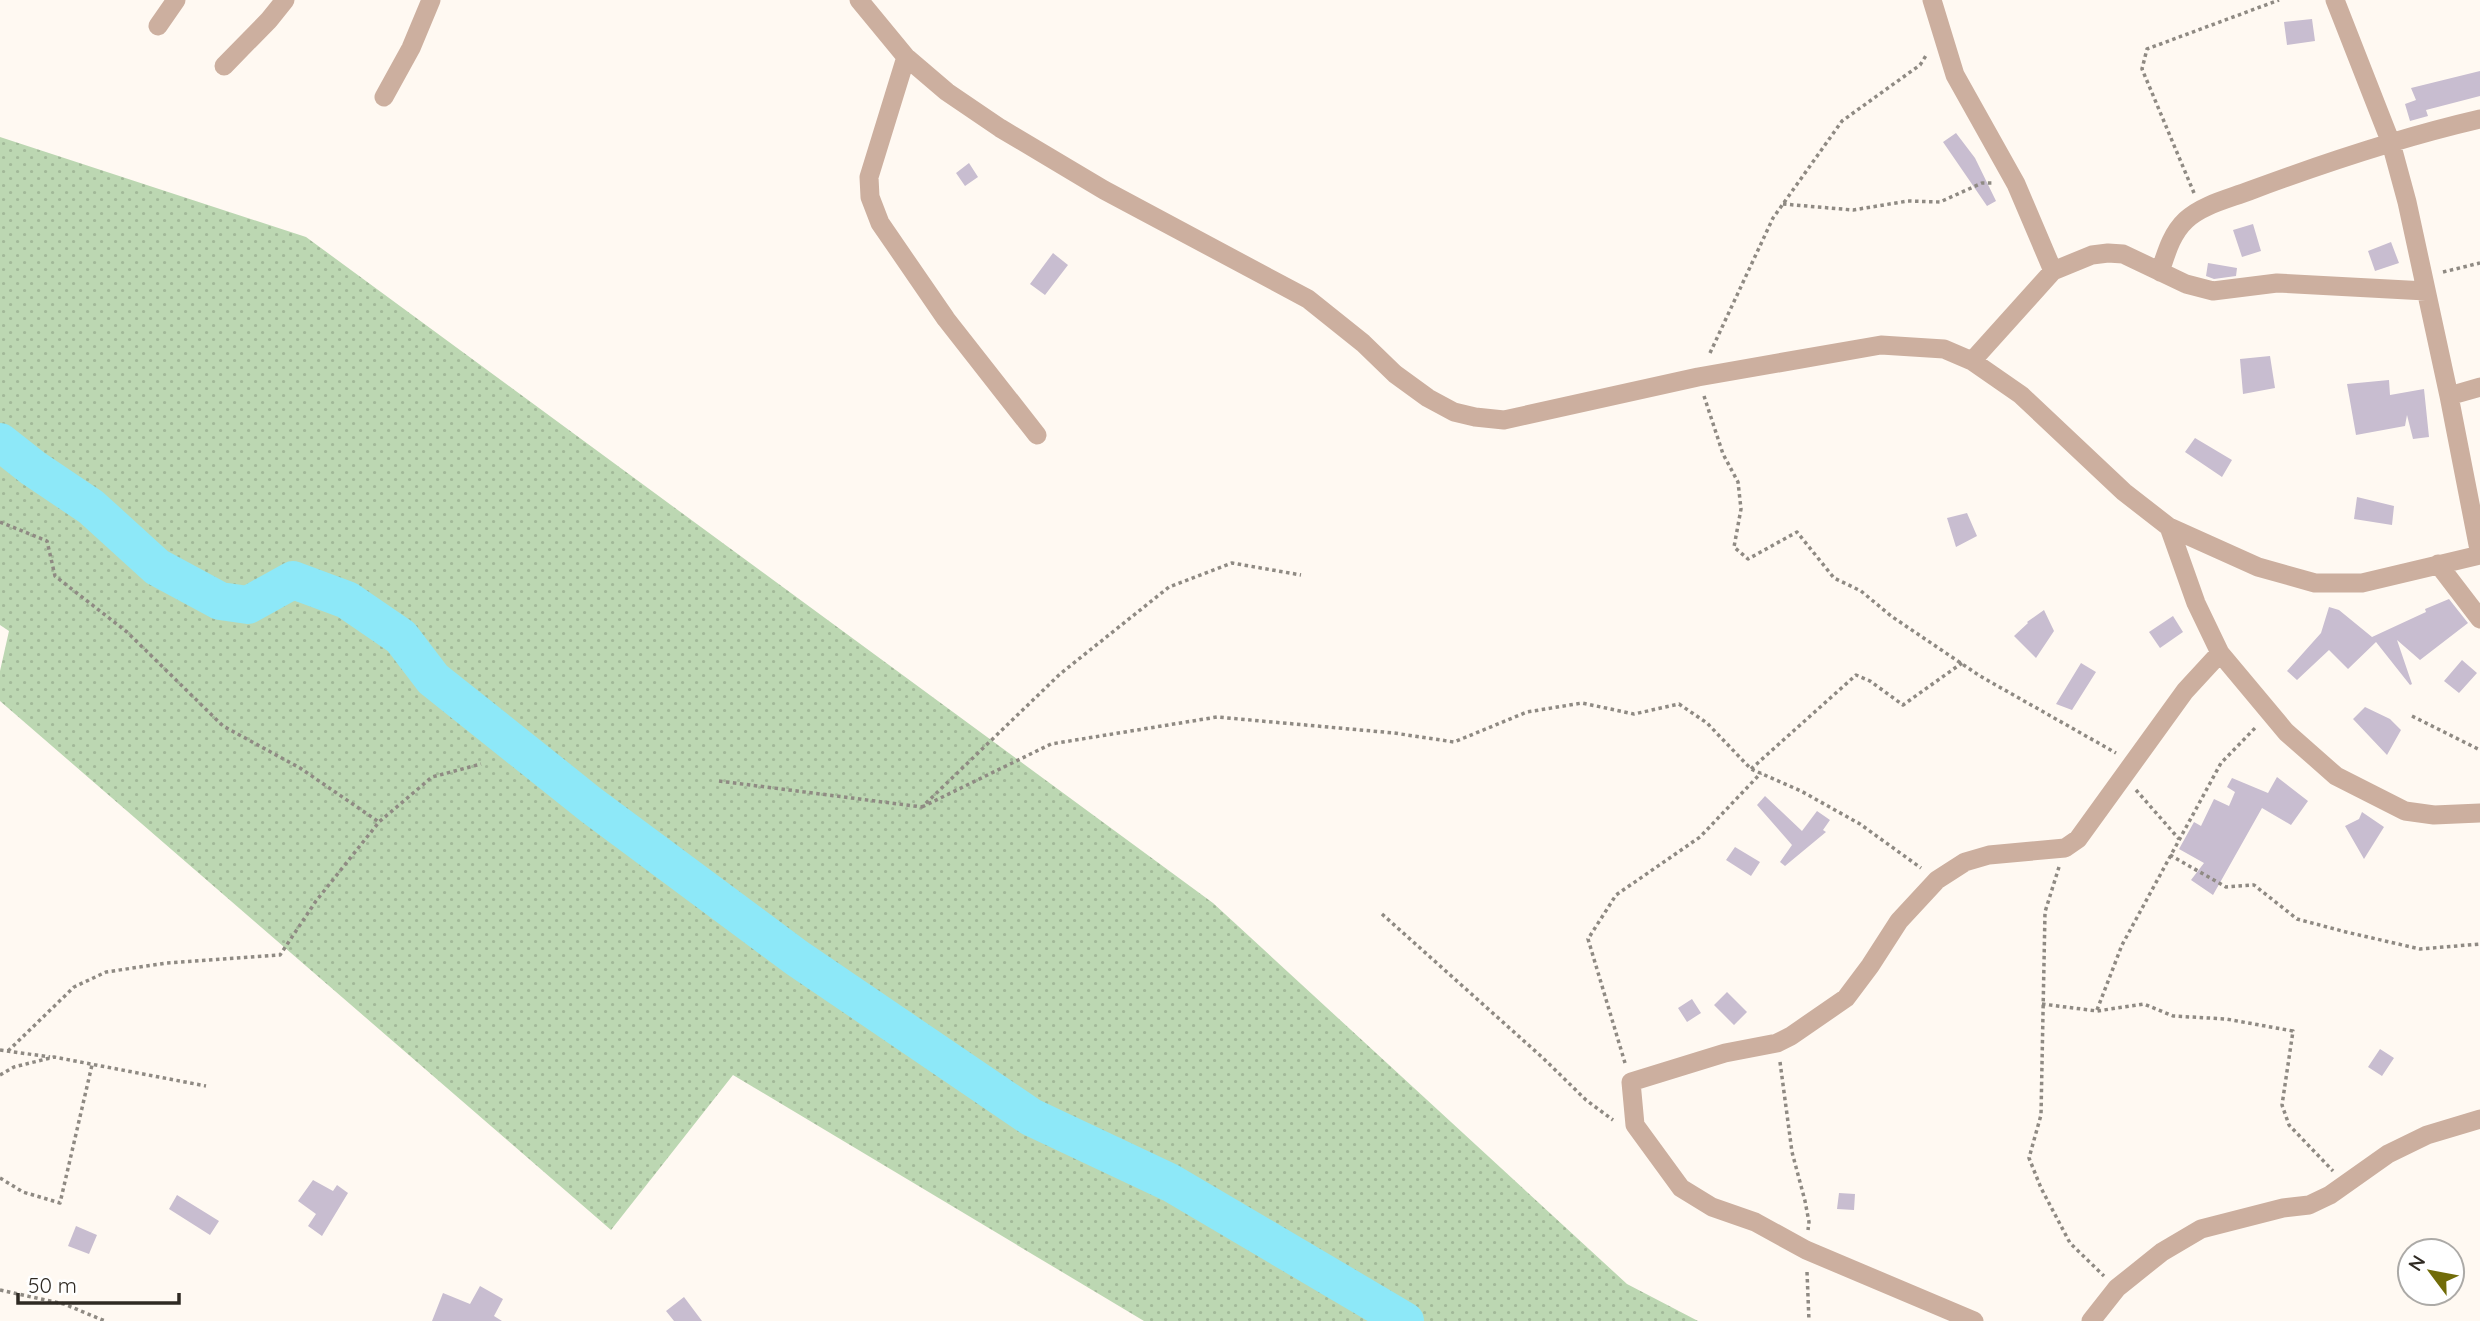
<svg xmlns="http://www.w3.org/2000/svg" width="2480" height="1321" font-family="Quicksand,sans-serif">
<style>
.grass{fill:url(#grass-dots)}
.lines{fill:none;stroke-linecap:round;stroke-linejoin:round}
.river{stroke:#8de8f8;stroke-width:38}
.building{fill:#c8bdd0}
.path{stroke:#8f8a83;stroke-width:3.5;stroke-dasharray:3.5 3.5;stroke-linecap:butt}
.street{stroke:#ccaf9f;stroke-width:19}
</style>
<defs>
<pattern id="grass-dots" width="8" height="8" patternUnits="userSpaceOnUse" patternTransform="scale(1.75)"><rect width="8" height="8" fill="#bcd7b2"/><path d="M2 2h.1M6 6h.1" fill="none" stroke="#a2b999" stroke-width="1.8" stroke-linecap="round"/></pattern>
</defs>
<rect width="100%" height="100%" fill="#fff9f2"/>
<path class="grass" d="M0,137L306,237L1213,903L1627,1284L1698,1321H1144L733,1075L611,1230L0,701V671L9,631L0,625Z"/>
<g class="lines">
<path class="river" d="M0,442L33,468L91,507L157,567L220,601L248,605L293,580L347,600L401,637L433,679L591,805L797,958L1031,1117L1171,1183L1405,1321"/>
</g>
<path class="building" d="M2312,19L2315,41L2287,45L2284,22Z
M2480,71V96L2426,110L2428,116L2410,121L2405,104L2416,100L2411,88Z
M1956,133L1975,158L1996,201L1987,206L1943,142Z
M969,163L978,177L965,186L956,173Z
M2253,224L2261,251L2242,257L2233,230Z
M2391,242L2399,263L2375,271L2368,251Z
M1053,253L1068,265L1045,295L1030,284Z
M2208,263L2237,268L2236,276L2214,279L2206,276Z
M2270,356L2275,388L2243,394L2240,359Z
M2389,380L2390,395L2424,389L2429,437L2413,439L2407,415L2405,426L2356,435L2347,384Z
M2195,438L2232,460L2222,477L2185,452Z
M2357,497L2394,506L2392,525L2354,519Z
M1967,513L1977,536L1956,547L1947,518Z
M2449,599L2468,623L2420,660L2397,640L2412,684L2410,685L2376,642L2348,669L2329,650L2297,680L2287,671L2321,633L2329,607L2339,610L2372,637L2426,612L2425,609Z
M2044,610L2054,631L2036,658L2014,636L2028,623L2027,622Z
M2173,616L2183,632L2160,648L2149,632Z
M2462,660L2477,673L2459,693L2444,681Z
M2081,663L2096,672L2072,710L2056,704Z
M2365,707L2390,719L2401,730L2387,755L2353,719Z
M2277,777L2308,801L2291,825L2262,808L2213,895L2191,880L2204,863L2179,849L2194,822L2201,826L2214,799L2229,806L2235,792L2227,787L2232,778L2268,793Z
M1765,796L1802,831L1817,811L1830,820L1823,830L1826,832L1785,866L1780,862L1792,845L1757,805Z
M2362,812L2384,827L2364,859L2345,826L2359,819Z
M1735,847L1760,862L1751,876L1726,860Z
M1727,992L1747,1012L1734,1025L1714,1005Z
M1692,999L1701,1013L1687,1022L1678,1008Z
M2380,1049L2394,1058L2382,1076L2368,1067Z
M313,1180L333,1191L337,1185L348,1193L322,1236L308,1226L316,1214L298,1201Z
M1839,1193L1855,1194L1854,1210L1837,1209Z
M177,1195L219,1221L210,1235L169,1209Z
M76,1226L97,1235L89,1254L68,1246Z
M480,1286L503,1299L494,1316L502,1321H432L443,1293L470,1304Z
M684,1297L702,1321H674L666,1311Z"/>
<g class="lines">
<path class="path" d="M2194,193L2142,69L2147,49L2279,0
M1783,204L1853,210L1908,201L1940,202L1982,183H1993
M2443,272L2480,263
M1710,353L1773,218L1842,121L1920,65L1927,54
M1704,396L1723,454L1738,482L1741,509L1734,547L1748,559L1797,532L1834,578L1861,591L1891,616L1980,676L2116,753
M0,522L47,541L55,576L127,632L223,726L300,768L379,822
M2412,716L2480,750
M1751,769L1856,675L1870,681L1903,705L1962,663
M719,781L922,807L1060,674L1169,587L1232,563L1301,575
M2136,790L2179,839
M922,807L1051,744L1217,717L1394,733L1454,742L1527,712L1582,703L1634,714L1679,704L1707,723L1751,769L1801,791L1860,824L1921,868
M2170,855L2226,887L2254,885L2297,919L2346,932L2420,949L2480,944
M2059,867L2045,912L2041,1115L2029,1158L2041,1188L2070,1243L2104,1276
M1382,914L1543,1058L1586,1100L1613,1120
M2042,1004L2097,1011L2144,1004L2173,1016L2226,1019L2293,1031L2282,1105L2289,1125L2333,1171
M2097,1010L2122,945L2221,763L2257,726
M0,1050L50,1057
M8,1051L74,987L106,972L167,963L280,955L316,901L379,822L432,777L481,764
M1780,1062L1792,1152L1805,1201L1809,1222L1808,1230
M1625,1063L1588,939L1616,895L1700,837L1761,773
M0,1075L14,1067L54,1057L206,1086
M0,1178L23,1192L60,1203L92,1065
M1807,1272L1809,1321
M0,1290L64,1304L105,1321"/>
<path class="street" d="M859,0L906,57L947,92L1000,128L1104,190L1308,299L1363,343L1395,374L1428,398L1454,412L1475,417L1504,420L1698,377L1881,345L1944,349L1972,361L2021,395L2124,492L2169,527L2258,567L2315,583H2362L2480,555
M1932,0L1955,75L2016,184L2053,271
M2335,0L2391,143L2407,202L2449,396L2480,555
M158,26L176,0
M906,57L869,177L870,197L880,223L946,319L1037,435
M224,66L269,20L285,0
M384,97L411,48L431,0
M2160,272C2166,254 2171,234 2186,220C2202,205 2228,199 2249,191C2324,163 2402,137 2480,119
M1972,361L2053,271L2092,255L2108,253L2123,254L2186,284L2213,291L2277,283L2426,291
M2449,396L2480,387
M2169,527L2196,603L2220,653L2286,732L2336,776L2405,811L2434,815L2480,813
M2438,564L2480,619
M1974,1321L1806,1250L1755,1222L1712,1207L1681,1188L1635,1125L1631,1082L1725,1053L1777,1043L1791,1036L1846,998L1870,966L1899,921L1937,880L1965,862L1989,855L2065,848L2078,839L2185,691L2220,653
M2091,1321L2117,1288L2162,1252L2201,1229L2283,1208L2309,1205L2330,1195L2388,1154L2427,1135L2480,1119"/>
</g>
<g transform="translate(2431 1272) rotate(302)"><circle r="33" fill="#ffffff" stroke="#acaaa7" stroke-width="2"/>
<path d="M0-5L12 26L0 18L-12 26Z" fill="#716c09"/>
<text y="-10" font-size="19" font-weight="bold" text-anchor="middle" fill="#2f2a23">N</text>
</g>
<path d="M18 1293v10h161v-10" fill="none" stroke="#2f2a23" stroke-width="3.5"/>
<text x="28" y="1293" font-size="21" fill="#2f2a23" stroke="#ffffff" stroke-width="5" paint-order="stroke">50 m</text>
</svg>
